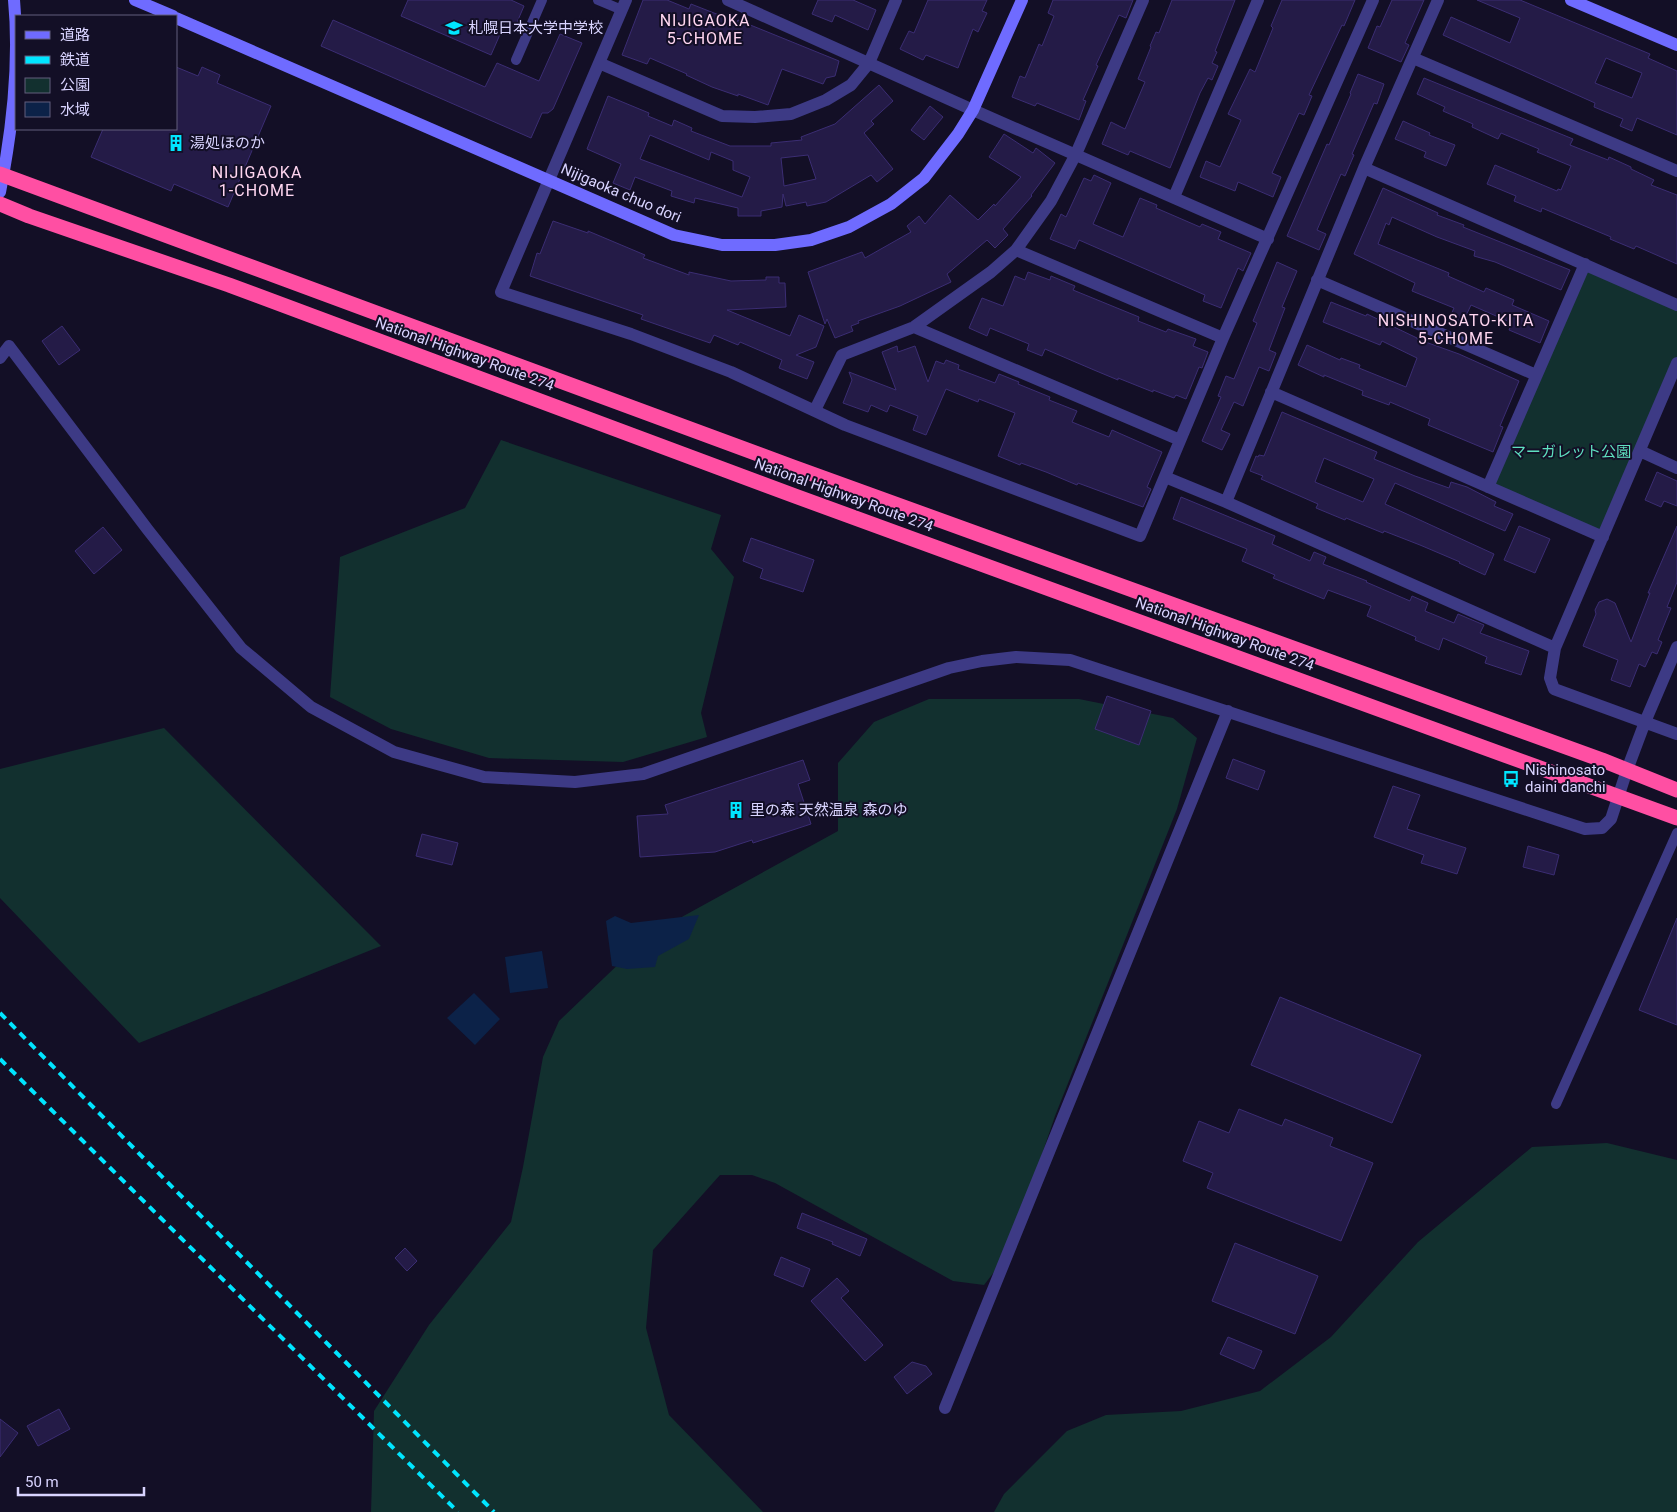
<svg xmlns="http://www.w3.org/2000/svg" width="1677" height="1512" font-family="Roboto,'Noto Sans JP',sans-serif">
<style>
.green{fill:#12302f}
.water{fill:#0c2248}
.building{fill:#241b47;stroke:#3b2d73;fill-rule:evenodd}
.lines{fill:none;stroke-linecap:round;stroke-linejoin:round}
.lane{stroke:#3d3a85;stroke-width:10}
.street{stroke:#3d3a85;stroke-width:12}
.secondary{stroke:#6f6bff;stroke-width:12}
.highway{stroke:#ff4fa3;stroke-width:15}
.rail{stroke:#00e5ff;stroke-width:4;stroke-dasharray:8 6;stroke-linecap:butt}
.labels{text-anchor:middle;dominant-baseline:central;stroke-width:4;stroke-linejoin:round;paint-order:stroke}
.poi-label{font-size:15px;fill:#d9d4ff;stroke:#130f26;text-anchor:start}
.street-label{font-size:15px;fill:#d9d4ff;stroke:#130f26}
.park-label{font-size:15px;fill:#5fe0c0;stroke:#130f26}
.neighbourhood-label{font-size:16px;letter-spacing:1px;fill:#ffd6f0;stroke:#130f26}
</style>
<rect width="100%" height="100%" fill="#130f26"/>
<path class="green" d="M1585,264L1677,305V363L1603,537L1488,487Z
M501,440L721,515L711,549L734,577L701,713L707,737L623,762L489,758L391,729L330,697L340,557L465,508Z
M929,699H1079L1173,718L1197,738L1177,809L1055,1116L1008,1254L984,1285L953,1281L775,1183L752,1175H720L653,1250L646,1328L669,1415L763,1512H371L374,1411L429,1325L511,1222L523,1167L543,1057L559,1021L649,935L838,831V763L874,722Z
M164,728L381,946L139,1043L0,898V769Z
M1607,1143L1677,1160V1512H994L1004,1494L1067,1431L1106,1415L1181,1411L1260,1391L1331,1337L1418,1242L1532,1147Z"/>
<path class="water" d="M699,915L689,939L658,956L655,967L627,969L612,966L606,921L615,916L631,923Z
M542,951L548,988L510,993L505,957Z
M474,993L500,1019L475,1045L447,1018Z"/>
<path class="building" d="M408,0H511L524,6L515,27L505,23L491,55L401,16Z
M643,0H667L689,9L691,4L737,22L738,20L839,61L835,76L826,78L823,84L782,69L768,105L738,94V96L712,87L686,75L687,74L650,58L647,64L622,55Z
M818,0H853L876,10L868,30L835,15L832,22L812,14Z
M928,0H987L982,11L987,13L978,32L973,29L958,68L926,55L923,60L900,49L909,31L914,33Z
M1053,0H1133L1126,18L1119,15L1096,65L1098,66L1083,100L1086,101L1079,120L1037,103L1035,106L1012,97L1020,76L1025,78L1039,44L1042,46L1054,16L1048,13Z
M1172,0H1235L1215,51L1217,52L1212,63L1218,66L1212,80L1208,78L1200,93L1170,168L1130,151L1128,155L1102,144L1111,122L1125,129L1145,82L1138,79L1151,47L1150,46L1156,32L1159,33Z
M1282,0H1355L1344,26L1342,25L1309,95L1312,96L1304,115L1299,113L1272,173L1281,177L1273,197L1238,182L1235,191L1200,177L1206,161L1220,167L1241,120L1228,114L1250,69L1255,72L1273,28L1271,26Z
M1392,0H1424L1405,43L1409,45L1401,62L1368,48L1377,26L1380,27Z
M1477,0H1520L1650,54L1648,58L1677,71V135L1637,118L1632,131L1620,126L1623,119L1594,107L1595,103L1443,35L1451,17L1510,43L1520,18ZM1606,58L1642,73L1632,98L1595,83Z
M333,20L485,87L497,63L539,81L560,34L582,43L553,109L548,113H542L531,138L321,46Z
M176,67L198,76L202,67L220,75L217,83L271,106L228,207L174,184L171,191L91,157L103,129H176Z
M1358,74L1384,84L1377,104L1374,103L1352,154L1354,155L1345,176L1341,174L1317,230L1326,234L1319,250L1287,236L1327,144L1329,145L1351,94L1350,93Z
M1424,78L1573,139L1570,145L1608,160L1609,157L1631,167V169L1654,180L1651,185L1677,195V264L1636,246L1634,249L1610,239L1611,237L1542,208L1541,212L1514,201L1516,196L1487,184L1495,165L1557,191L1558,189L1561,190L1571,166L1537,152L1539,149L1501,133L1498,139L1472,127L1473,124L1443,111L1445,107L1417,94Z
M879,85L893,101L871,121L874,124L864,133L893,169L877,182L871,175L826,202L807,206L806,202L786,206L783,194L782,207L761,211V216H738V208L695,198L694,203L671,196L672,191L635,177L630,190L613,183L621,164L587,149L608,96L649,113L648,116L672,126L674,120L692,128L691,131L730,146H771V143L802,140L801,137L835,124ZM650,135L709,160L711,152L733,161V170L750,177L742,197L640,159ZM808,155L816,179L784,186L781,158Z
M930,106L943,117L924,140L911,130Z
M1403,121L1430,133L1429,135L1455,145L1446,166L1424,157L1426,152L1395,139Z
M1004,134L1033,153L1036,148L1055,163L1031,195L1032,196L1003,229L1008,235L995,248L987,240L947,274L951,282L900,306L858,321L859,323L851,326L853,331L835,338L827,319L825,324L808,272L862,252L865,258L911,232L907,226L919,216L925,224L950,195L978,220L994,204L995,206L1021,177L989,157Z
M1094,175L1111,183L1093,224L1123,237L1140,198L1157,205L1156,208L1200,227L1202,224L1221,232L1218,239L1251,253L1243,271L1238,268L1221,308L1203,301L1205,295L1079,240L1075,249L1050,239L1061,214L1066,217L1084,178L1091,181Z
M1383,188L1438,213L1437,215L1464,225L1463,227L1570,270L1561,290L1495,262L1474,256L1475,251L1437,237L1392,217L1389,225L1386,223L1378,244L1449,273L1448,276L1484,292L1486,288L1514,300L1512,305L1549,321L1540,343L1509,330L1512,323L1471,305L1463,322L1450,317L1454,308L1412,291L1415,283L1354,254Z
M553,221L588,233V231L645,255L643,258L689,275V272L731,281L766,280V277H779V283H785L786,307L727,310L790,336L799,315L824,326L816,347L796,355L814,362L807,379L779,368L782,360L740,342L738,345L714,335L710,343L641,319L643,315L530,276L537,253L540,254Z
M1277,262L1297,271L1282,307L1285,308L1269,350L1276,353L1269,371L1259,367L1243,406L1234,402L1221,430L1230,434L1222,450L1202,441L1221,397L1218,396L1226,376L1234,379L1257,323L1253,321Z
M1028,272L1050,280L1051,276L1075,286L1073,290L1139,317L1138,321L1166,332L1168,329L1196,339L1193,346L1208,352L1202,368L1199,367L1186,399L1176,395L1174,398L1153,390V392L1118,378V380L1094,370L1045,349L1042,356L1027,350L1029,344L990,328L987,336L969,328L982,298L1003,306L1015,276L1025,280Z
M1331,302L1366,316L1367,314L1417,338V339L1459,354L1519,381L1500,426L1503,427L1493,452L1428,425L1430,419L1390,402L1389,405L1362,395L1363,391L1324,375V377L1298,365L1307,345L1340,360L1341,358L1360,365L1359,368L1406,387L1417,358L1382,341L1380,345L1323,322Z
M62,326L80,350L59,365L42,341Z
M897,346L898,352L915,346L928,382L936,361L944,364L946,360L959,365L958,369L995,383L999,374L1019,382L1018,384L1050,397L1049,400L1077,411L1072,422L1109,437L1112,430L1162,452L1147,487L1151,489L1143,507L1078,483L1077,485L1046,472L1021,463L1020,465L998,456L1015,413L979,399L978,402L946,389L926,435L913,430L918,416L890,405L887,412L871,405L868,412L843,403L852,380L849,372L896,390L882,352Z
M1282,412L1377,452L1374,459L1415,476L1449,488L1451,482L1467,487L1496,502L1494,506L1513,514L1505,531L1395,483L1385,504L1494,554L1485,575L1459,563L1460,562L1420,545L1384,531L1383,533L1346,518L1345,520L1316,508L1318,504L1261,479L1263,476L1250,471L1256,456L1258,457L1259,455L1264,456ZM1324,458L1374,479L1363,502L1315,482Z
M1657,472L1677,481V506L1664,501L1661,507L1645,500Z
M1181,497L1275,536L1272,544L1310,561L1314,552L1326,557L1323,564L1367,581L1366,582L1410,601L1412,596L1428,603L1425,611L1454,623L1458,614L1484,625L1480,633L1529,651L1521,675L1485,663L1487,657L1443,638L1439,650L1415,640L1416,637L1367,616L1371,606L1328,590L1324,599L1273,578L1275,575L1242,561L1247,549L1173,519Z
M1519,526L1550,539L1535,573L1504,560Z
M1677,526V582L1667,607L1671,608L1658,640L1662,642L1657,654L1652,652L1645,667L1639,664L1630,687L1611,680L1618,660L1583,646L1596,614L1595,610L1599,602L1607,599L1615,603L1631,642L1650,593H1648Z
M103,527L122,550L94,574L75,551Z
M751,538L814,560L803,592L760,578L763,569L743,561Z
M1107,696L1151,711L1139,745L1095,729Z
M1233,759L1265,771L1258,790L1226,778Z
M803,760L810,780L798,784L811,824L753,843L752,840L715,852L640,857L637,816L668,814L665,805Z
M1393,786L1420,795L1407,829L1466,848L1457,874L1421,863L1424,855L1374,837Z
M422,834L458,843L452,865L416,856Z
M1528,846L1559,855L1554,875L1523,867Z
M1677,918V1025L1639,1010Z
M1280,997L1421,1055L1392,1123L1251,1065Z
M1239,1109L1282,1126L1285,1119L1333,1138L1330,1146L1373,1163L1341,1241L1207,1188L1213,1173L1183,1161L1199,1121L1229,1133Z
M802,1213L867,1239L860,1256L832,1244L833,1242L797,1228Z
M1235,1243L1318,1276L1295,1334L1212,1301Z
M405,1248L417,1261L407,1271L395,1258Z
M781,1257L810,1269L803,1287L774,1275Z
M837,1278L849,1291L841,1298L883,1345L865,1361L811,1301Z
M1228,1337L1262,1351L1254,1369L1220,1354Z
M912,1362L926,1366L932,1374L907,1394L894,1377Z
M59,1409L70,1429L38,1446L27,1426Z
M0,1419L18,1433L0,1457Z"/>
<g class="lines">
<path class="lane" d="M598,0L622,10
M516,60L542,0
M1556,1104L1677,833"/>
<path class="street" d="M626,0L501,292L631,334L731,372L845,425L1140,536L1223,338L1373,0
M728,0L973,110L1268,239
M1413,58L1677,171
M599,63L722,116L755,117L791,114L826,100L851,85L869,63L896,0
M1364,168L1677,305
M1174,197L1258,0
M1016,250L1223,338
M1317,280L1536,375
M914,327L1180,440
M0,358L9,346L148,530L241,648L311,707L394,752L484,777L575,782L643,774L949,668L982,661L1016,657L1070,660L1585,829L1602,828L1611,819L1627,770L1645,722L1677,647
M1677,363L1555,648L1550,678L1554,689L1677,734
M1271,392L1603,537
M815,410L842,355L914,327L991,272L1016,250L1051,201L1076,154L1143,0
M1640,451L1677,468
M1165,477L1226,502L1555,648
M1488,487L1585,264
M1226,502L1364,168L1438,0
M945,1408L1228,711"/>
<path class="secondary" d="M135,0L173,16
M1571,0L1677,45
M176,18L674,235L722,245H775L811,240L849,227L891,204L924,178L958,134L973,110L1022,0
M0,192C12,131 20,63 14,0"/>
<path class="highway" d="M0,174L793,467L1602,760L1677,790
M0,204L29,216L229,285L795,496L1677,818"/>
<path class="rail" d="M0,1013L494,1512
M0,1059L458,1512"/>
</g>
<defs>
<g id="school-bare" transform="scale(1.35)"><path d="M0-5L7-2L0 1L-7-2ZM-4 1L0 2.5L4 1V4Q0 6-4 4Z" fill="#00e5ff" stroke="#130f26" stroke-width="2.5" paint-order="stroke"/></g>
<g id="building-bare" transform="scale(1.35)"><path d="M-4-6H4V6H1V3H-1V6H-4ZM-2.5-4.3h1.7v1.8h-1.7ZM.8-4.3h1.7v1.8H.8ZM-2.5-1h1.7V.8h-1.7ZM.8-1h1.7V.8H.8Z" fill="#00e5ff" stroke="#130f26" stroke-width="2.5" paint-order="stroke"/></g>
<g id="bus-bare" transform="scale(1.35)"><path d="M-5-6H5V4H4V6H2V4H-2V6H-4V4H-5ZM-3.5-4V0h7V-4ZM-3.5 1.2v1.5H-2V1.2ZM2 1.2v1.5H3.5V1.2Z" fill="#00e5ff" stroke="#130f26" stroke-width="2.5" paint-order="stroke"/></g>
</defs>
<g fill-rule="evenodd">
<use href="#school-bare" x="454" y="28"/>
<use href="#building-bare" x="176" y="143"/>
<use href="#bus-bare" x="1511" y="779"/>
<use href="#building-bare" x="736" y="810"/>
</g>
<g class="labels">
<g class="poi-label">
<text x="468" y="28">札幌日本大学中学校</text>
<text x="190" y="143">湯処ほのか</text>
<text x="1525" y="770">Nishinosato<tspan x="1525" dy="17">daini danchi</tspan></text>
<text x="750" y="810">里の森 天然温泉 森のゆ</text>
</g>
<g class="street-label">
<text transform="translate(621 193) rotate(23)">Nijigaoka chuo dori</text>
<text transform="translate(465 354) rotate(20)">National Highway Route 274</text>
<text transform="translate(844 495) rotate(20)">National Highway Route 274</text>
<text transform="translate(1225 634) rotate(20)">National Highway Route 274</text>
</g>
<g class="park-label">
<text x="1571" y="452">マーガレット公園</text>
</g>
<g class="neighbourhood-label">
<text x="705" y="20">NIJIGAOKA<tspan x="705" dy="18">5-CHOME</tspan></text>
<text x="257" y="172">NIJIGAOKA<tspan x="257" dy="18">1-CHOME</tspan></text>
<text x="1456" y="320">NISHINOSATO-KITA<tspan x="1456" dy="18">5-CHOME</tspan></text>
</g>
</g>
<rect x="15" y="15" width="162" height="115" fill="#130f26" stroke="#625e7d"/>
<rect x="25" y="31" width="25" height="8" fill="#6f6bff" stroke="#625e7d"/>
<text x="60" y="40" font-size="15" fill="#d9d4ff">道路</text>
<rect x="25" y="56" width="25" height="8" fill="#00e5ff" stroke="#625e7d"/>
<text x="60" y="65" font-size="15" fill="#d9d4ff">鉄道</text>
<rect x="25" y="78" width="25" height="15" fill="#12302f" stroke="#625e7d"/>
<text x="60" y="90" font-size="15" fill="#d9d4ff">公園</text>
<rect x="25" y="102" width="25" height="15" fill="#0c2248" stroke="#625e7d"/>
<text x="60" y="115" font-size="15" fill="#d9d4ff">水域</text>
<path d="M18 1487v8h126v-8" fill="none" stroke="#d9d4ff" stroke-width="2.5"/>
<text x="25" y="1487" font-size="15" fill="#d9d4ff" stroke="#130f26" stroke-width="4" paint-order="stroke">50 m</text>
</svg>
